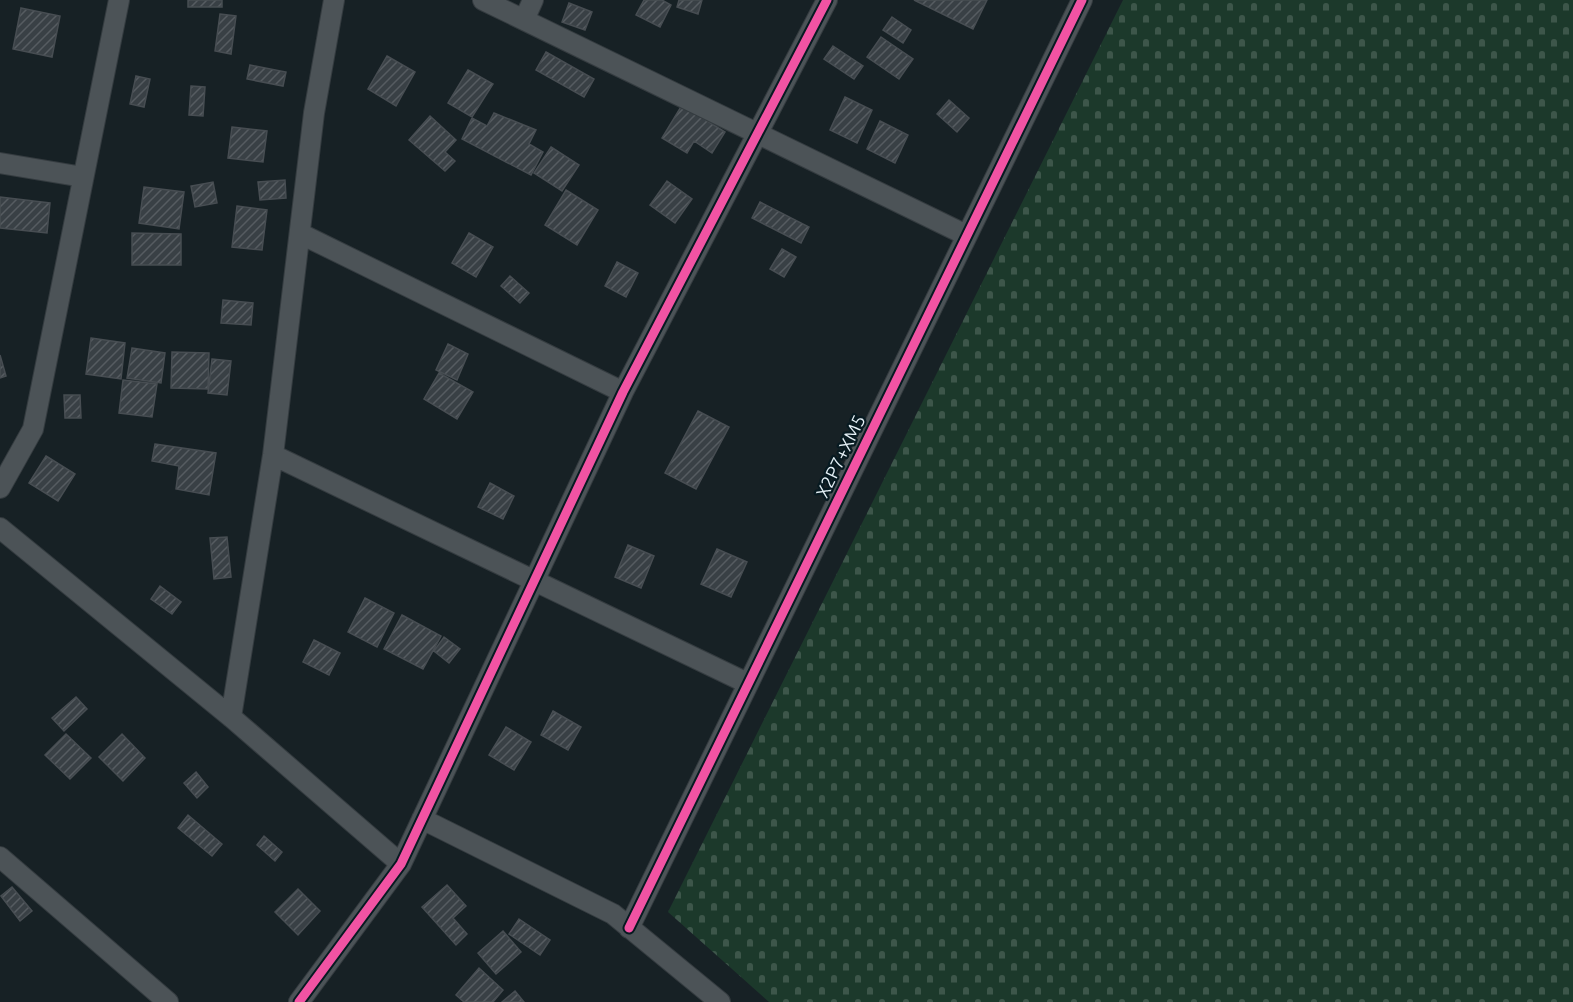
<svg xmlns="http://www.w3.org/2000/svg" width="1573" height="1002" font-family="Ubuntu,sans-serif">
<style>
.cemetery{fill:url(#cemetery-stones)}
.building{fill:url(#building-hatch);stroke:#474d52;stroke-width:1.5}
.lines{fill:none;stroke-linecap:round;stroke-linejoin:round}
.street-casing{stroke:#353c40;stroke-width:22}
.street{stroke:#4c5357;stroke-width:20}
.cycleway-casing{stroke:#071a21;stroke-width:13}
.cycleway{stroke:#f153a3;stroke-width:9}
.labels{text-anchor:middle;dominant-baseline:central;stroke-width:4.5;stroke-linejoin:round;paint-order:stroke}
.street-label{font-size:18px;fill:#e6f1f7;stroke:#071a21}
</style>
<defs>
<pattern id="cemetery-stones" width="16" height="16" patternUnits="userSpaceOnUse" patternTransform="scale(1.5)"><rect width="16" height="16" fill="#1c392b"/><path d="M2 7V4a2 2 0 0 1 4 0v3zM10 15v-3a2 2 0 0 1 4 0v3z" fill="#3d564a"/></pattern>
<pattern id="building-hatch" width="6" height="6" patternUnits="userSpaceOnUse" patternTransform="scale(1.5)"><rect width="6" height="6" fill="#394045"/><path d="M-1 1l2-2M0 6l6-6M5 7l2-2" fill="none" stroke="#565c61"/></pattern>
</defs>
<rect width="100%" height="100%" fill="#172125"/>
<path class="cemetery" d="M1123,0H1573V1002H769L668,912Z"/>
<path class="building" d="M188,0H222V7H188Z
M644,0H662L671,5L660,27L636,15Z
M679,0H702L698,14L677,7Z
M914,0H987L973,29Z
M569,3L592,12L585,30L562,22Z
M21,8L60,16L52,57L13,49Z
M220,14L236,16L231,54L215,51Z
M892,17L911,30L903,43L883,30Z
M881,37L913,59L899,79L867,57Z
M833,46L863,66L854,79L824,59Z
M546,52L594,79L584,97L536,70Z
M387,56L415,72L396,106L368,89Z
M250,65L286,72L283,86L247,79Z
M468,70L493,84L472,117L448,103Z
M136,76L150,79L144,107L130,104Z
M191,86L205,87L203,116L189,115Z
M845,97L872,110L857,143L830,130Z
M949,100L969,118L957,132L937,114Z
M682,105L725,132L712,153L694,141L687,153L662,138Z
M494,113L536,130L529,144L543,152L531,175L462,139L472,118L487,126Z
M430,116L456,140L445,152L455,161L445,171L409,140Z
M880,121L908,135L895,163L867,149Z
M232,127L267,131L263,162L228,158Z
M551,147L579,165L562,191L534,173Z
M285,180L286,198L260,200L258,182Z
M667,181L692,199L675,223L650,205Z
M213,182L217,203L195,207L191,186Z
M144,187L184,192L179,229L139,223Z
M566,190L598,210L577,245L545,225Z
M0,197L50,203L47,233L0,228Z
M760,202L809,227L801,243L752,218Z
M237,206L267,210L262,250L232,247Z
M132,233L181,234V265H132Z
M469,233L493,247L476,277L452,263Z
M782,249L796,257L784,277L770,269Z
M617,262L638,273L626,297L605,286Z
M510,276L529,293L520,303L501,286Z
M223,300L253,303L251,325L221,323Z
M91,338L125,343L121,379L86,374Z
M448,344L468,354L457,380L436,370Z
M132,348L165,353L161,383L127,378Z
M172,352L209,353L208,389L171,388Z
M0,355L6,376L0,378Z
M212,359L231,361L227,395L208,393Z
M439,373L473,392L457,419L424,399Z
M123,380L157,384L152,417L119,413Z
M64,395H80L81,418H65Z
M698,411L729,427L696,489L665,473Z
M155,444L216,453L209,495L176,489L179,466L152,461Z
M46,456L75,474L58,501L29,483Z
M490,483L514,496L503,519L478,507Z
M227,537L231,577L214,579L210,538Z
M628,545L654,556L641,588L615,577Z
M717,549L747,562L731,597L701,584Z
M160,586L181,602L172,614L151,599Z
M365,598L394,613L377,647L348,632Z
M402,615L441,636L423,669L384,649Z
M444,637L460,649L449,663L434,651Z
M314,640L340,653L329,675L303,662Z
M76,697L87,709L64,731L52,718Z
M553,711L581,727L568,750L541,735Z
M506,727L531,742L514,770L489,755Z
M66,734L91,758L70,779L45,755Z
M122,734L145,758L123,781L99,757Z
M196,772L208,787L197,798L184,783Z
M188,815L222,844L212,856L178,828Z
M264,836L282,852L275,861L257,845Z
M447,885L466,906L453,918L467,934L456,945L422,907Z
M12,887L32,911L20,921L1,896Z
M298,889L320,911L298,935L275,912Z
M519,919L550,940L540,955L509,934Z
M503,931L521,952L496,974L478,953Z
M479,968L503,990L493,1002H464L456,995Z
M515,991L524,1002H502Z"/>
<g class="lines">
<g class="street-casing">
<path id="street" d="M483,0L966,235
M524,20L533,0
M0,163L83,177
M301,234L623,392
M273,455L747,683
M0,488L33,429L119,0
M0,528L231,717L401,864
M231,717L273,455L314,113L334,0
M422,819L613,914L720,1002
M0,857L168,1002
M629,928L1082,0
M299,1002L401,864L623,392L827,0"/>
</g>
<use href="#street" class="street"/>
<g class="cycleway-casing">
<path id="cycleway" d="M629,928L1082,0
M299,1002L401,864L623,392L827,0"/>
</g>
<use href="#cycleway" class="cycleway"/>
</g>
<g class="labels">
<g class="street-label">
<text transform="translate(840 456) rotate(-64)">X2P7+XM5</text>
</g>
</g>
</svg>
